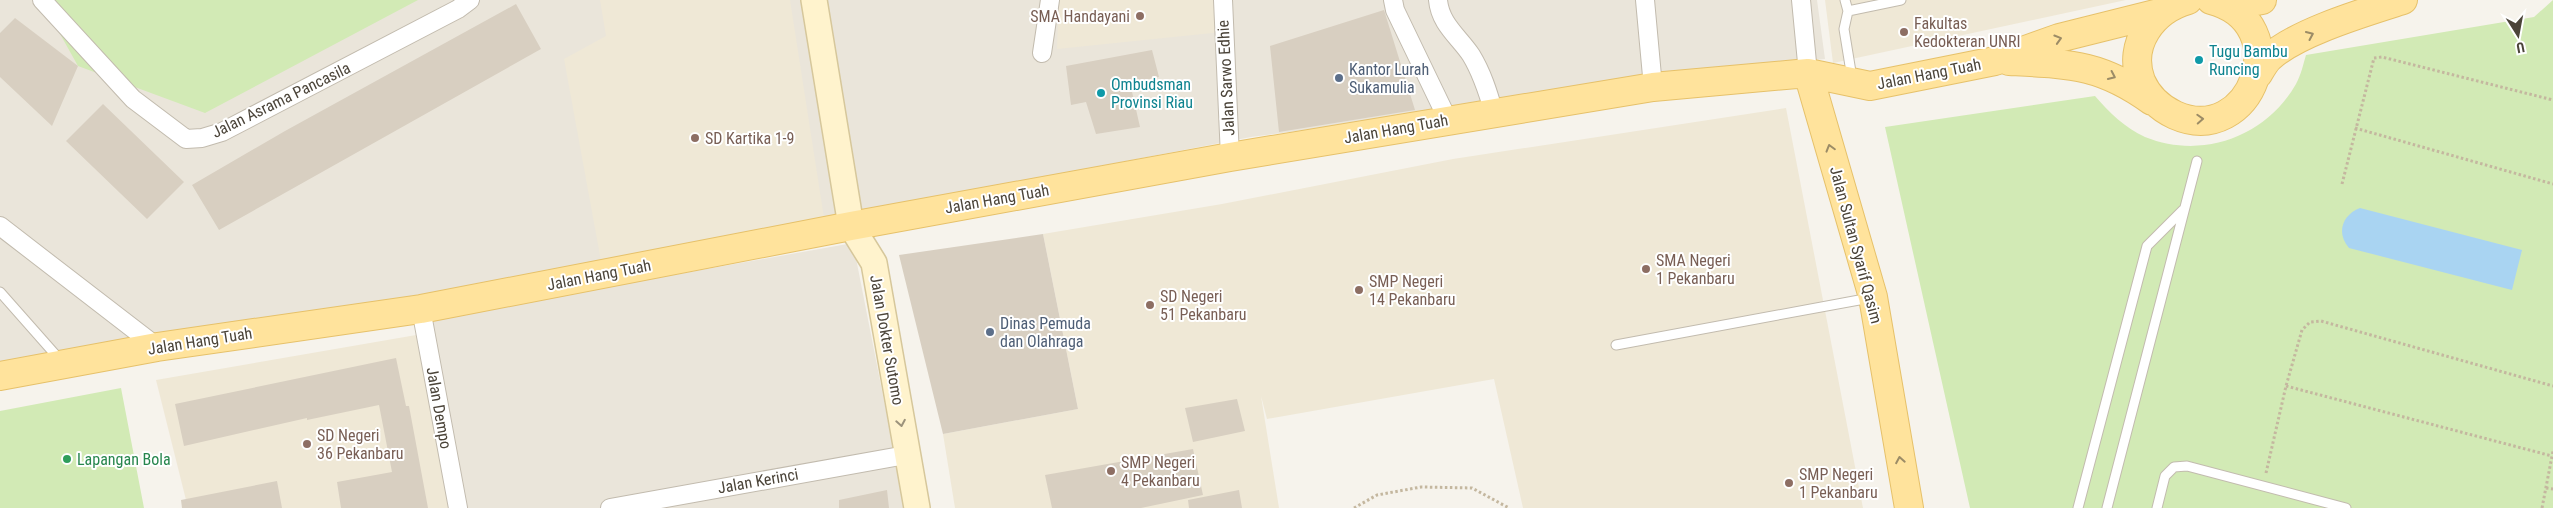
<svg xmlns="http://www.w3.org/2000/svg" width="2553" height="508" font-family="'Roboto Condensed',sans-serif">
<style>
.residential{fill:#eae5da}
.education{fill:#efe8d6}
.green{fill:#d2eab5}
.water{fill:#a9d4f2}
.building{fill:#d8cfc1}
.lines{fill:none;stroke-linecap:round;stroke-linejoin:round}
.lane-casing{stroke:#c2bbae;stroke-width:11}
.street-casing{stroke:#c2bbae;stroke-width:20}
.secondary-casing{stroke:#d6c79b;stroke-width:28}
.primary-casing{stroke:#e6c16a;stroke-width:30}
.path{stroke:#c4b79f;stroke-width:3;stroke-dasharray:2.5 2.5;stroke-linecap:butt}
.lane{stroke:#fff;stroke-width:9}
.street{stroke:#fff;stroke-width:18}
.secondary{stroke:#fff3cd;stroke-width:25}
.primary{stroke:#ffe39c;stroke-width:28}
.oneway{stroke:#9c8c66}
.oneway2{stroke:#9c937c}
.education-dot{fill:#8d6e63;stroke:#fff;stroke-width:2}
.culture-dot{fill:#0f9aa8;stroke:#fff;stroke-width:2}
.service-dot{fill:#5c6f8a;stroke:#fff;stroke-width:2}
.leisure-dot{fill:#2e9e5b;stroke:#fff;stroke-width:2}
.labels{text-anchor:middle;dominant-baseline:central;stroke-width:4;stroke-linejoin:round;paint-order:stroke}
.education-label{font-size:16px;fill:#785e54;stroke:#fff;text-anchor:start}
.culture-label{font-size:16px;fill:#0d838f;stroke:#fff;text-anchor:start}
.service-label{font-size:16px;fill:#4e5e75;stroke:#fff;text-anchor:start}
.street-label{font-size:16px;fill:#4b4439;stroke:#fff}
.leisure-label{font-size:16px;fill:#27864d;stroke:#fff;text-anchor:start}
</style>
<rect width="100%" height="100%" fill="#f6f3ec"/>
<path class="residential" d="M0,0H1817L1825,59L1651,74L1447,111L1251,137L419,297L0,363Z
M853,243L905,508H467L431,318Z"/>
<path class="education" d="M600,0H790L824,218L601,261L564,59L606,36Z
M1059,0H1220L1222,32L1057,49Z
M1825,0H2126L1833,63Z
M1786,108L1863,508H1523L1494,379L1267,419L1261,396L1279,508H955L943,434L1078,409L1043,234L1222,204L1453,159Z
M422,334L455,508H188L156,380Z"/>
<path class="green" d="M41,0H418L205,113L78,66Z
M2553,0V508H1970L1885,127L2095,96C2109,112 2125,128 2145,137C2202,160 2266,137 2296,84C2301,75 2303,65 2306,55L2534,17Z
M121,388L144,508H0V411Z"/>
<path class="water" d="M2360,208L2522,250L2512,290L2349,248C2336,233 2342,215 2360,208Z"/>
<path class="building" d="M516,4L541,49L219,230L192,185L285,131Z
M1384,10L1415,110L1279,132L1270,46Z
M15,18L78,66L52,126L0,77V33Z
M1152,50L1159,77L1130,83L1140,127L1096,134L1086,102L1071,105L1066,66Z
M103,104L184,182L147,219L66,141Z
M1043,234L1078,409L943,434L899,255Z
M396,358L406,406H409L428,508H341L337,482L392,472L379,405L307,420V418L184,446L175,404Z
M1237,399L1245,431L1193,442L1185,408Z
M1193,449L1203,495L1141,508H1052L1045,475Z
M277,481L282,508H182L181,500Z
M887,490L889,508H839V500Z
M1239,490L1242,508H1189L1188,500Z"/>
<g class="lines">
<g class="lane-casing">
<path id="lane" d="M1845,0L1848,11L1844,29L1852,78
M1848,11L1901,0
M0,292L61,361
M1616,345L1870,298
M2078,508L2147,246L2183,210
M2107,508L2197,161
M2157,508L2165,476L2174,467L2187,466L2346,508"/>
</g>
<g class="street-casing">
<path id="street" d="M42,0L133,99L186,139L202,138L222,132L458,9L470,0
M1223,0L1230,157
M1393,0L1395,10L1448,120
M1438,0C1440,24 1459,37 1471,55C1482,73 1488,92 1494,113
M1645,0L1653,87
M1801,0L1808,73
M1042,53L1050,0
M0,226L157,347
M421,309L458,508
M610,508L906,455"/>
</g>
<g class="secondary-casing">
<path id="secondary" d="M814,0L851,226L874,263L917,508"/>
</g>
<g class="primary-casing">
<path id="primary" d="M2188,0C2153,10 2127,44 2141,81C2148,97 2160,108 2175,115C2251,149 2299,23 2211,0
M2229,6L2262,0
M2009,61C2070,64 2101,64 2152,101
M1808,73L1873,297L1909,508
M2258,74C2261,69 2265,62 2269,58C2297,32 2366,12 2403,0
M0,376L157,347L421,309L851,226L1230,157L1653,87L1808,73L1870,86L1995,61L2059,38L2159,13"/>
</g>
<path class="path" d="M2355,128L2553,184
M2342,184L2374,58L2382,57L2553,100
M2286,386L2552,456
M2266,473L2286,386L2302,330L2310,322L2321,321L2553,386
M2546,488L2553,489
M1354,508L1377,495L1421,487L1472,488L1509,508
M2542,508L2553,451"/>
<use href="#lane" class="lane"/>
<use href="#street" class="street"/>
<use href="#secondary" class="secondary"/>
<use href="#primary" class="primary"/>
</g>
<defs><path id="oneway-chevron" d="M-2-3.5L2.5 0L-2 3.5" fill="none" stroke-width="1.6" stroke-linecap="round" stroke-linejoin="round" transform="scale(1.25)"/></defs>
<g class="oneway">
<use href="#oneway-chevron" transform="translate(2310 35) rotate(-24)"/>
<use href="#oneway-chevron" transform="translate(2058 39) rotate(-17)"/>
<use href="#oneway-chevron" transform="translate(2112 76) rotate(25)"/>
<use href="#oneway-chevron" transform="translate(2200 119) rotate(-3)"/>
<use href="#oneway-chevron" transform="translate(1830 148) rotate(-106)"/>
<use href="#oneway-chevron" transform="translate(1900 460) rotate(-100)"/>
</g>
<use class="oneway2" href="#oneway-chevron" transform="translate(901 423) rotate(80)"/>
<g class="education-dot">
<circle cx="1140" cy="16" r="5"/>
<circle cx="1904" cy="32" r="5"/>
<circle cx="695" cy="138" r="5"/>
<circle cx="1646" cy="269" r="5"/>
<circle cx="1359" cy="290" r="5"/>
<circle cx="1150" cy="305" r="5"/>
<circle cx="307" cy="444" r="5"/>
<circle cx="1111" cy="471" r="5"/>
<circle cx="1789" cy="483" r="5"/>
</g>
<g class="culture-dot">
<circle cx="2199" cy="60" r="5"/>
<circle cx="1101" cy="93" r="5"/>
</g>
<g class="service-dot">
<circle cx="1339" cy="78" r="5"/>
<circle cx="990" cy="332" r="5"/>
</g>
<circle class="leisure-dot" cx="67" cy="459" r="5"/>
<g class="labels">
<g class="education-label">
<text x="1130" y="16" text-anchor="end">SMA Handayani</text>
<text x="1914" y="23">Fakultas<tspan x="1914" dy="18">Kedokteran UNRI</tspan></text>
<text x="705" y="138">SD Kartika 1-9</text>
<text x="1656" y="260">SMA Negeri<tspan x="1656" dy="18">1 Pekanbaru</tspan></text>
<text x="1369" y="281">SMP Negeri<tspan x="1369" dy="18">14 Pekanbaru</tspan></text>
<text x="1160" y="296">SD Negeri<tspan x="1160" dy="18">51 Pekanbaru</tspan></text>
<text x="317" y="435">SD Negeri<tspan x="317" dy="18">36 Pekanbaru</tspan></text>
<text x="1121" y="462">SMP Negeri<tspan x="1121" dy="18">4 Pekanbaru</tspan></text>
<text x="1799" y="474">SMP Negeri<tspan x="1799" dy="18">1 Pekanbaru</tspan></text>
</g>
<g class="culture-label">
<text x="2209" y="51">Tugu Bambu<tspan x="2209" dy="18">Runcing</tspan></text>
<text x="1111" y="84">Ombudsman<tspan x="1111" dy="18">Provinsi Riau</tspan></text>
</g>
<g class="service-label">
<text x="1349" y="69">Kantor Lurah<tspan x="1349" dy="18">Sukamulia</tspan></text>
<text x="1000" y="323">Dinas Pemuda<tspan x="1000" dy="18">dan Olahraga</tspan></text>
</g>
<g class="street-label">
<text transform="translate(1929 74) rotate(-11)">Jalan Hang Tuah</text>
<text transform="translate(1226 78) rotate(-93)">Jalan Sarwo Edhie</text>
<text transform="translate(281 100) rotate(-26)">Jalan Asrama Pancasila</text>
<text transform="translate(1396 129) rotate(-10)">Jalan Hang Tuah</text>
<text transform="translate(997 199) rotate(-10)">Jalan Hang Tuah</text>
<text transform="translate(1856 245) rotate(75)">Jalan Sultan Syarif Qasim</text>
<text transform="translate(599 275) rotate(-11)">Jalan Hang Tuah</text>
<text transform="translate(887 340) rotate(80)">Jalan Dokter Sutomo</text>
<text transform="translate(200 341) rotate(-9)">Jalan Hang Tuah</text>
<text transform="translate(439 408) rotate(80)">Jalan Dempo</text>
<text transform="translate(758 481) rotate(-10)">Jalan Kerinci</text>
</g>
<g class="leisure-label">
<text x="77" y="459">Lapangan Bola</text>
</g>
</g>
<g transform="translate(2518 35) rotate(169)" stroke="#ffffff" stroke-width="4" paint-order="stroke">
<path d="M0-4L9 19L0 12L-9 19Z" fill="#4b4439"/>
<text y="-8" font-size="14" font-weight="bold" text-anchor="middle" fill="#4b4439">U</text>
</g>
</svg>
